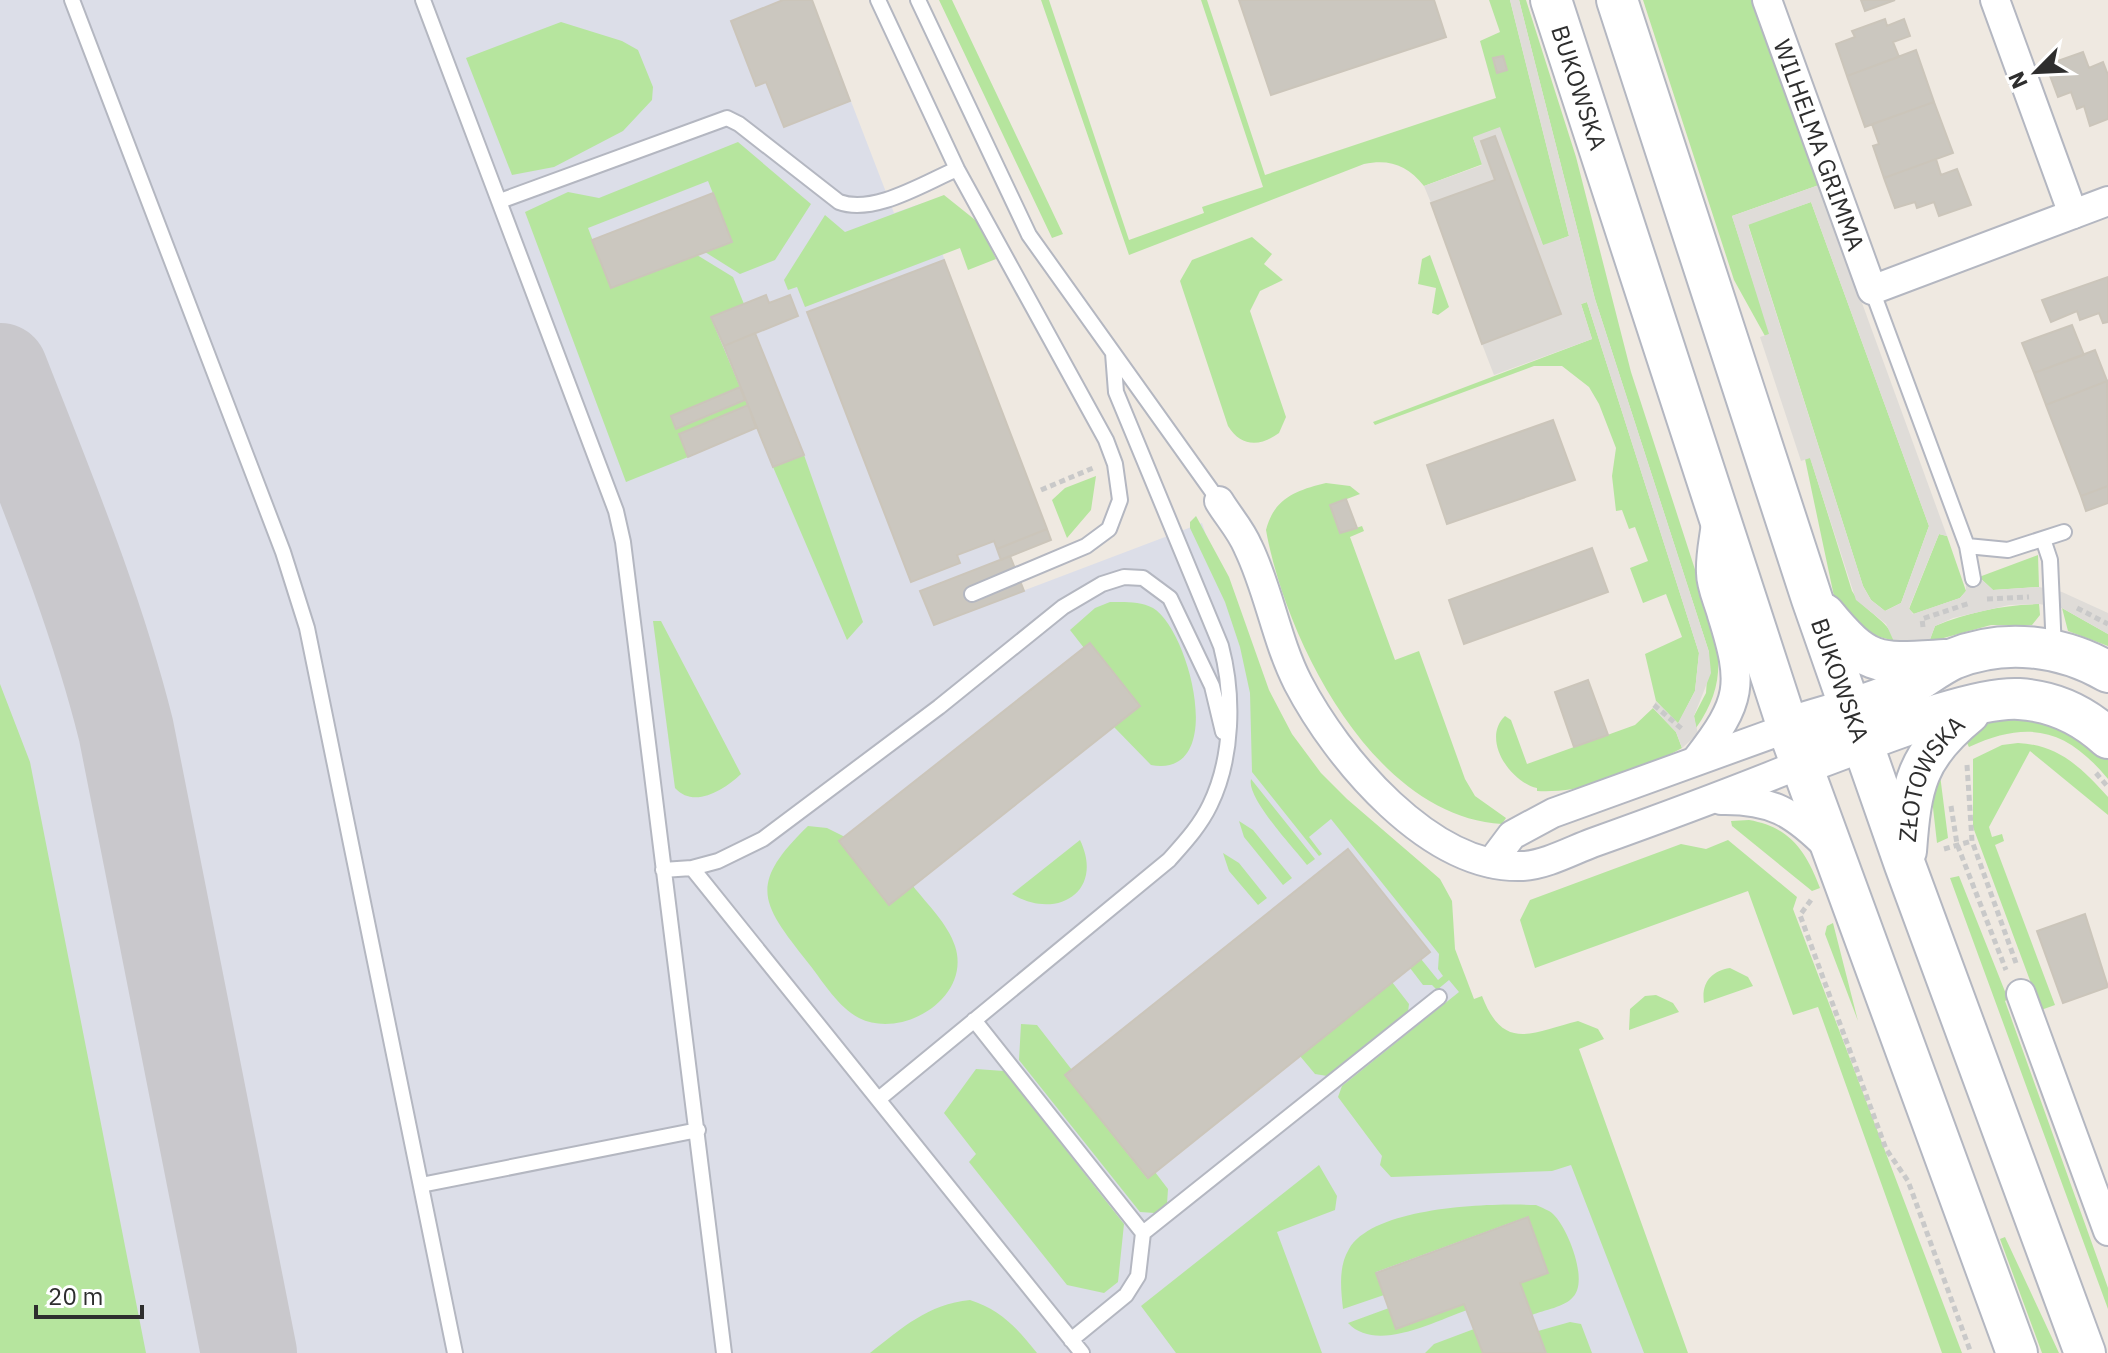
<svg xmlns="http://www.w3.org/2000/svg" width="2108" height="1353" font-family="'IBM Plex Sans',sans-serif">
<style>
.airport{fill:#dcdee8}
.green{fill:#b6e59e}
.plaza{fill:#dfdcd8;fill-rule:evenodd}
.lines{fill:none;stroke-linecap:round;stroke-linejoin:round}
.taxiway{stroke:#c9c8cc;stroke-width:96}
.building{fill:#cbc7bf;stroke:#cbc5ba;stroke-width:2}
.lane-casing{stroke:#b4b7c1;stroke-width:18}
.street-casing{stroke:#b4b7c1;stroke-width:32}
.secondary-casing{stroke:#b4b7c1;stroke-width:44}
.path{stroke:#c9c9c9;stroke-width:5;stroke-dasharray:6 4;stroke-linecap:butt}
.lane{stroke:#fff;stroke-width:14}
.street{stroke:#fff;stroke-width:28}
.secondary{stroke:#fff;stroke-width:40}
.labels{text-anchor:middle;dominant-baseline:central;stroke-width:6;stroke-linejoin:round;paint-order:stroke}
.street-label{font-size:24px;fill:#2e2e2e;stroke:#fff}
</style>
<rect width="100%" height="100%" fill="#efe9e1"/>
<path class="airport" d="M0,0H812L894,213L923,203L1051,540L965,574L978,608L1202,523L1265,714L1448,949L1524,1166L1595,1139L1671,1353H0Z"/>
<path class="green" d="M939,0H952L1063,234L1052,238Z
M1041,0H1049L1129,240L1204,213L1202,207L1263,187L1201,0H1207L1265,175L1496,98L1480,41L1500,32L1489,0H1510L1569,236L1543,246L1499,128L1473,138L1483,164L1424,186C1407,165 1390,159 1364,164L1129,255Z
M1519,0H1526L1576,157L1631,372L1713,625C1723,665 1720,694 1696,728L1694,716L1706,693L1709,652L1595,299Z
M1643,0H1752L1819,185L1732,216L1770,334L1765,336L1734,280Z
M561,22L622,41L638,50L653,87L652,100L623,131L554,167L512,175L466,58Z
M738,142L811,204L775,260L740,274L705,252L732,241L708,181L588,228L611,288L697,255L733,277L744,304L711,318L740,387L671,416L677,428L745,400L748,405L679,434L688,457L626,482L525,212L568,192L599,198Z
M944,195L979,223L996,259L968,270L960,248L805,307L797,287L788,290L784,280L825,215L845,232Z
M1811,202L1929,526L1901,603L1885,611L1871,600L1863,586L1748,224Z
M1252,237L1272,254L1264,264L1283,280L1260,291L1250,311L1286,417L1279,433C1260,447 1241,447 1228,426L1180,281L1192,260Z
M1430,255L1449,307L1438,315L1432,313L1436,288L1418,284L1422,259Z
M1587,302L1699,653L1695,691L1678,724L1656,701L1645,654L1682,637L1666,594L1643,603L1630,568L1648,561L1635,527L1629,529L1622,510L1616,511L1612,476L1616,448L1599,404L1589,387L1562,366H1534L1375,425L1373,422L1592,339L1581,304Z
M804,455L863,622L847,640L773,467Z
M1810,457L1852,591C1865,613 1888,619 1895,641L1868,634L1835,601L1805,459Z
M1096,476L1091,510L1067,538L1052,500L1065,488Z
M1326,483L1350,486L1360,494L1331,505L1341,533L1362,526L1364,531L1350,537L1395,660L1419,651L1465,779L1475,796L1506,818L1502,824C1374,817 1286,641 1266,530C1274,498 1297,490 1326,483Z
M1196,516L1229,577L1269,690L1292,734L1321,773L1347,799L1440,879L1452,901L1455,949L1474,999L1482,996C1504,1053 1533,1032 1578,1021L1598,1029L1604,1039L1579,1049L1688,1353H1644L1571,1165L1552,1171L1391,1177L1380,1165L1382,1156L1338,1097L1342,1086L1459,992L1449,980L1437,990L1432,985H1423L1410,968L1421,959L1438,980L1443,976L1438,969L1439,954L1331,819L1309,837L1322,854L1319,856L1252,772L1250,693L1240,647L1225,602L1190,528V522Z
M1939,534L1947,536L1966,591L1960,598L1914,614L1909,609Z
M2038,555L2039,587L1993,590L1979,577Z
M1110,602C1125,602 1140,601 1153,608C1189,629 1229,779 1151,765L1114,727L1140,706L1090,643L1084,648L1070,630L1095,608Z
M2039,604L2040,615L2032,625H1991L1929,642L1935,626C1969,612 2002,605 2039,604Z
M2062,608L2108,634V646L2068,631Z
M653,621H661L741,774C724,790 694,809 675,788Z
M0,684L30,762L146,1353H0Z
M1653,708L1676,732L1682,748C1641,771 1584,794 1537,791V788C1510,782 1481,739 1505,716L1511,720L1527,764L1635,725Z
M2016,716L2048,720L2102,752L2108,759V779C2066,728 2028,720 1969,747L1964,737L1991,722Z
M2018,743C2059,745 2082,768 2108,797V815L2030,751L1989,827L1992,837L2002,834L2004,841L1995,845L2055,1005L2041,1010L1973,827V759L2002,745Z
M1940,775L1948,838L1937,843L1932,799Z
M1251,779L1315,859L1307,865C1294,848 1246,798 1251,779Z
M1749,820C1790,827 1806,851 1820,888L1812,891L1732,826L1731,821Z
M1239,821L1253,830L1292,878L1283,885L1244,837Z
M808,826L827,828L845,837L889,904L913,886C927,904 948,924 955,946C972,998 902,1040 859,1018C838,1007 824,983 809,964C762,904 746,886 808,826Z
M1080,840C1105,892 1056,921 1012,894Z
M1728,840L1797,897L1793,909L1962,1353H1942L1818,1007L1793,1015L1748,891L1535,968L1520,920L1530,900L1681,844L1706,849Z
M1223,853L1239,863L1267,898L1258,905L1229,871Z
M1959,876L2008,999L2005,1001L2108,1288V1309L1950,878Z
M1833,923L1858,1021L1825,934L1827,926Z
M1730,968L1748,977L1753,986L1704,1003C1701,983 1711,971 1730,968Z
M1392,982L1409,1004L1408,1012L1327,1076L1315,1074L1300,1056Z
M1656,995L1673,1003L1679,1012L1629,1030L1630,1009L1645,996Z
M1021,1024L1037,1025L1072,1070L1066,1076L1147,1178L1155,1172L1168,1189L1167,1204L1155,1213L1140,1212L1019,1060Z
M976,1069L1004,1071L1124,1224L1118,1282L1104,1293L1067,1285L969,1162L976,1154L944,1113Z
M1319,1165L1337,1196L1335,1210L1277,1232L1322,1353H1176L1141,1306Z
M1536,1205C1542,1208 1549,1210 1553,1214C1568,1228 1589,1281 1573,1297C1565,1307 1544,1310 1532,1315L1520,1283L1527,1217L1376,1272L1384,1295L1343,1309C1341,1290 1338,1267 1349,1249C1374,1206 1491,1203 1536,1205Z
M2005,1237L2059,1353H2042L2000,1239Z
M970,1300C1001,1310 1017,1328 1037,1353H870C902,1328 928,1304 970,1300Z
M1464,1304L1467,1310C1433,1322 1376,1353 1348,1323L1389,1308L1396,1328Z
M1570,1322L1581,1324L1592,1353H1546L1538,1331Z
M1474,1329L1483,1353H1425L1434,1344Z"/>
<path class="plaza" d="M1510,0H1519L1595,299L1709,652L1711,673L1694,716L1698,734L1682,748L1676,732L1653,708L1656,701L1678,723L1695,691L1699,653L1587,302L1581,304L1592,339L1494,375L1482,344L1561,314L1495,136L1481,141L1495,180L1431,203L1424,186L1482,165L1473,137L1500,127L1543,245L1569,236Z
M1819,185L1947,536L1939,534L1909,608L1913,614L1960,598L1966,591V582L1979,577L1993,590L2039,587L2062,592L2108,613V634L2062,608L2039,604L2009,605L1953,618L1935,626L1929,642L1896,646L1886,624L1856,600L1810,458L1801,461L1760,337L1769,334L1732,216ZM1811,202L1929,526L1901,603L1885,611L1871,600L1863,586L1748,225Z"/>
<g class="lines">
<path class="taxiway" d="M0,371C46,489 95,606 126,730L249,1353"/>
</g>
<path class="building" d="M812,0L850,101L784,127L766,82L756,86L731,21L783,0Z
M1239,0H1434L1446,37L1271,95Z
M1861,0H1895L1865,11Z
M1885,19L1887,26L1904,19L1910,36L1893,42L1899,57L1847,76L1836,44L1855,37L1852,31Z
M1916,50L1934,102L1865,127L1847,76Z
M2083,52L2089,68L2103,62L2108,75V119L2090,126L2084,106L2077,109L2071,92L2058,97L2046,65Z
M1503,56L1507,70L1497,73L1493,58Z
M1934,102L1953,153L1884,178L1873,146L1879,144L1872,124Z
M1495,136L1561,314L1482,344L1431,203L1495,180L1481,141Z
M1936,159L1941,175L1957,169L1971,205L1939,216L1934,202L1917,208L1915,202L1895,208L1884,178Z
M713,193L732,242L611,288L592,240Z
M944,260L1047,529L997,549L994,541L957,555L960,563L911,582L807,312Z
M2108,277V322L2103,323L2099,313L2080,320L2077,311L2051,322L2042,300Z
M766,295L769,303L790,295L798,316L724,346L711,317Z
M2072,325L2084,355L2034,373L2022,343Z
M755,333L804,455L773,467L724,346Z
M2095,350L2107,381L2046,405L2034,373Z
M2107,381L2108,486L2081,496L2046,405Z
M740,387L745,400L676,429L671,416Z
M748,405L756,428L688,457L679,434Z
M1553,420L1575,480L1447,524L1427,465Z
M2108,486V503L2086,511L2081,496Z
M1346,499L1357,528L1340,533L1330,505Z
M1047,529L1051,540L1001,560L997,549Z
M1592,548L1608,592L1464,644L1449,600Z
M1010,556L1024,591L934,625L920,591Z
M1090,643L1140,706L889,905L839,841Z
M1588,680L1608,735L1574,747L1555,692Z
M1348,849L1430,952L1148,1178L1065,1075Z
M2085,914L2108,987L2063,1003L2037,931Z
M1528,1217L1548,1273L1520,1283L1546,1353H1483L1464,1304L1396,1329L1376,1273Z"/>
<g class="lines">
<g class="lane-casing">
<path id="lane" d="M72,0L283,552L307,628L455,1353
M423,0L616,511L623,542L724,1353
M878,0L957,169L1106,440L1115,464L1120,500L1109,529L1086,546L972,594
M918,0L1029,235L1219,501
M500,201L727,118L739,124L839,202C874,215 924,183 957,169
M1872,290L1967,546L1973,579
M2043,539L2050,560L2054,650
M1967,546L2008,550L2064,532
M692,868L1082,1353
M663,870L692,868L718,861L763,839L939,707L1063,607L1102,584L1124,577L1143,578L1170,598L1212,686L1223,732
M974,1020L1143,1233
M880,1098L1169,860C1184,843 1200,826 1210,805C1233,758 1234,695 1221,646L1116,392L1113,353
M421,1185L698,1130
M1071,1340L1126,1295L1138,1276L1143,1233L1439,997"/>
</g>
<g class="street-casing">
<g id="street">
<path id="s1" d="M1767,0L1872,290L2108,201"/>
<path d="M1995,0L2073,214"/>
<path d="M1219,501C1228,516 1241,530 1248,547C1269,590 1276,640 1298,683C1337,758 1430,870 1523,866C1545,865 1571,851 1592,843C1662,818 1732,792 1801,764"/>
<path d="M1697,759C1742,701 1744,685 1722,615C1719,603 1711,587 1711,573C1710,557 1714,540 1716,523"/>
<path d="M1721,800C1771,799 1793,812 1828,847"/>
<path d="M1491,863L1512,835L1553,813L1788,728"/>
<path d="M2021,994L2108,1231"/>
</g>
</g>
<g class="secondary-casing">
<g id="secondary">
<path id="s2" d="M1551,0L1788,728L2017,1353"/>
<path id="s3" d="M1617,0L1812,599L1905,865L2085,1353"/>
<path d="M1824,614C1868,668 1879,664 1945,660"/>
<path d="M1788,728C1826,715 1870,706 1905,688C1922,679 1936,667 1953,659C2004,638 2061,645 2108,672"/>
<path d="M1801,764C1854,746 1968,696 2019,699C2053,701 2083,715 2108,738"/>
<path id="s4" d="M1906,851C1911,785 1916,756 1969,713"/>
</g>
</g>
<path class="path" d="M1041,490L1093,468
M1987,599L2029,597
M2077,608L2108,624
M1923,627L1922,619L1970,603
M1654,705L1682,729
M1967,765L1972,841L2016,963
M2096,773L2108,787
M1951,806L1957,844L2006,970
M1944,849L1972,841
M1811,900L1800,915L1886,1149L1908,1181L1971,1353"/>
<use href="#lane" class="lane"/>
<use href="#street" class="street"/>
<use href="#secondary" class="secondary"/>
</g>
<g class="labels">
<g class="street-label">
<text stroke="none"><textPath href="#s2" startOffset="92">BUKOWSKA</textPath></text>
<text stroke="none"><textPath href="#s1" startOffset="154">WILHELMA GRIMMA</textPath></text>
<text stroke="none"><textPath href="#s3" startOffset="716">BUKOWSKA</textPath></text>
<text stroke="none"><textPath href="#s4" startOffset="78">ZŁOTOWSKA</textPath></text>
</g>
</g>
<g transform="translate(2036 72) rotate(246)" stroke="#ffffff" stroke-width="6" paint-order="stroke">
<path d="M0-6L14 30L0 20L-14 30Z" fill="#2e2e2e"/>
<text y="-12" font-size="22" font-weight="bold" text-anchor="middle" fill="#2e2e2e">N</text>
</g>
<path d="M36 1305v12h106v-12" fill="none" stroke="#2e2e2e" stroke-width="4"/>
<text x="48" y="1305" font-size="24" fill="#2e2e2e" stroke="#ffffff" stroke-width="6" paint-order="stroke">20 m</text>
</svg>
